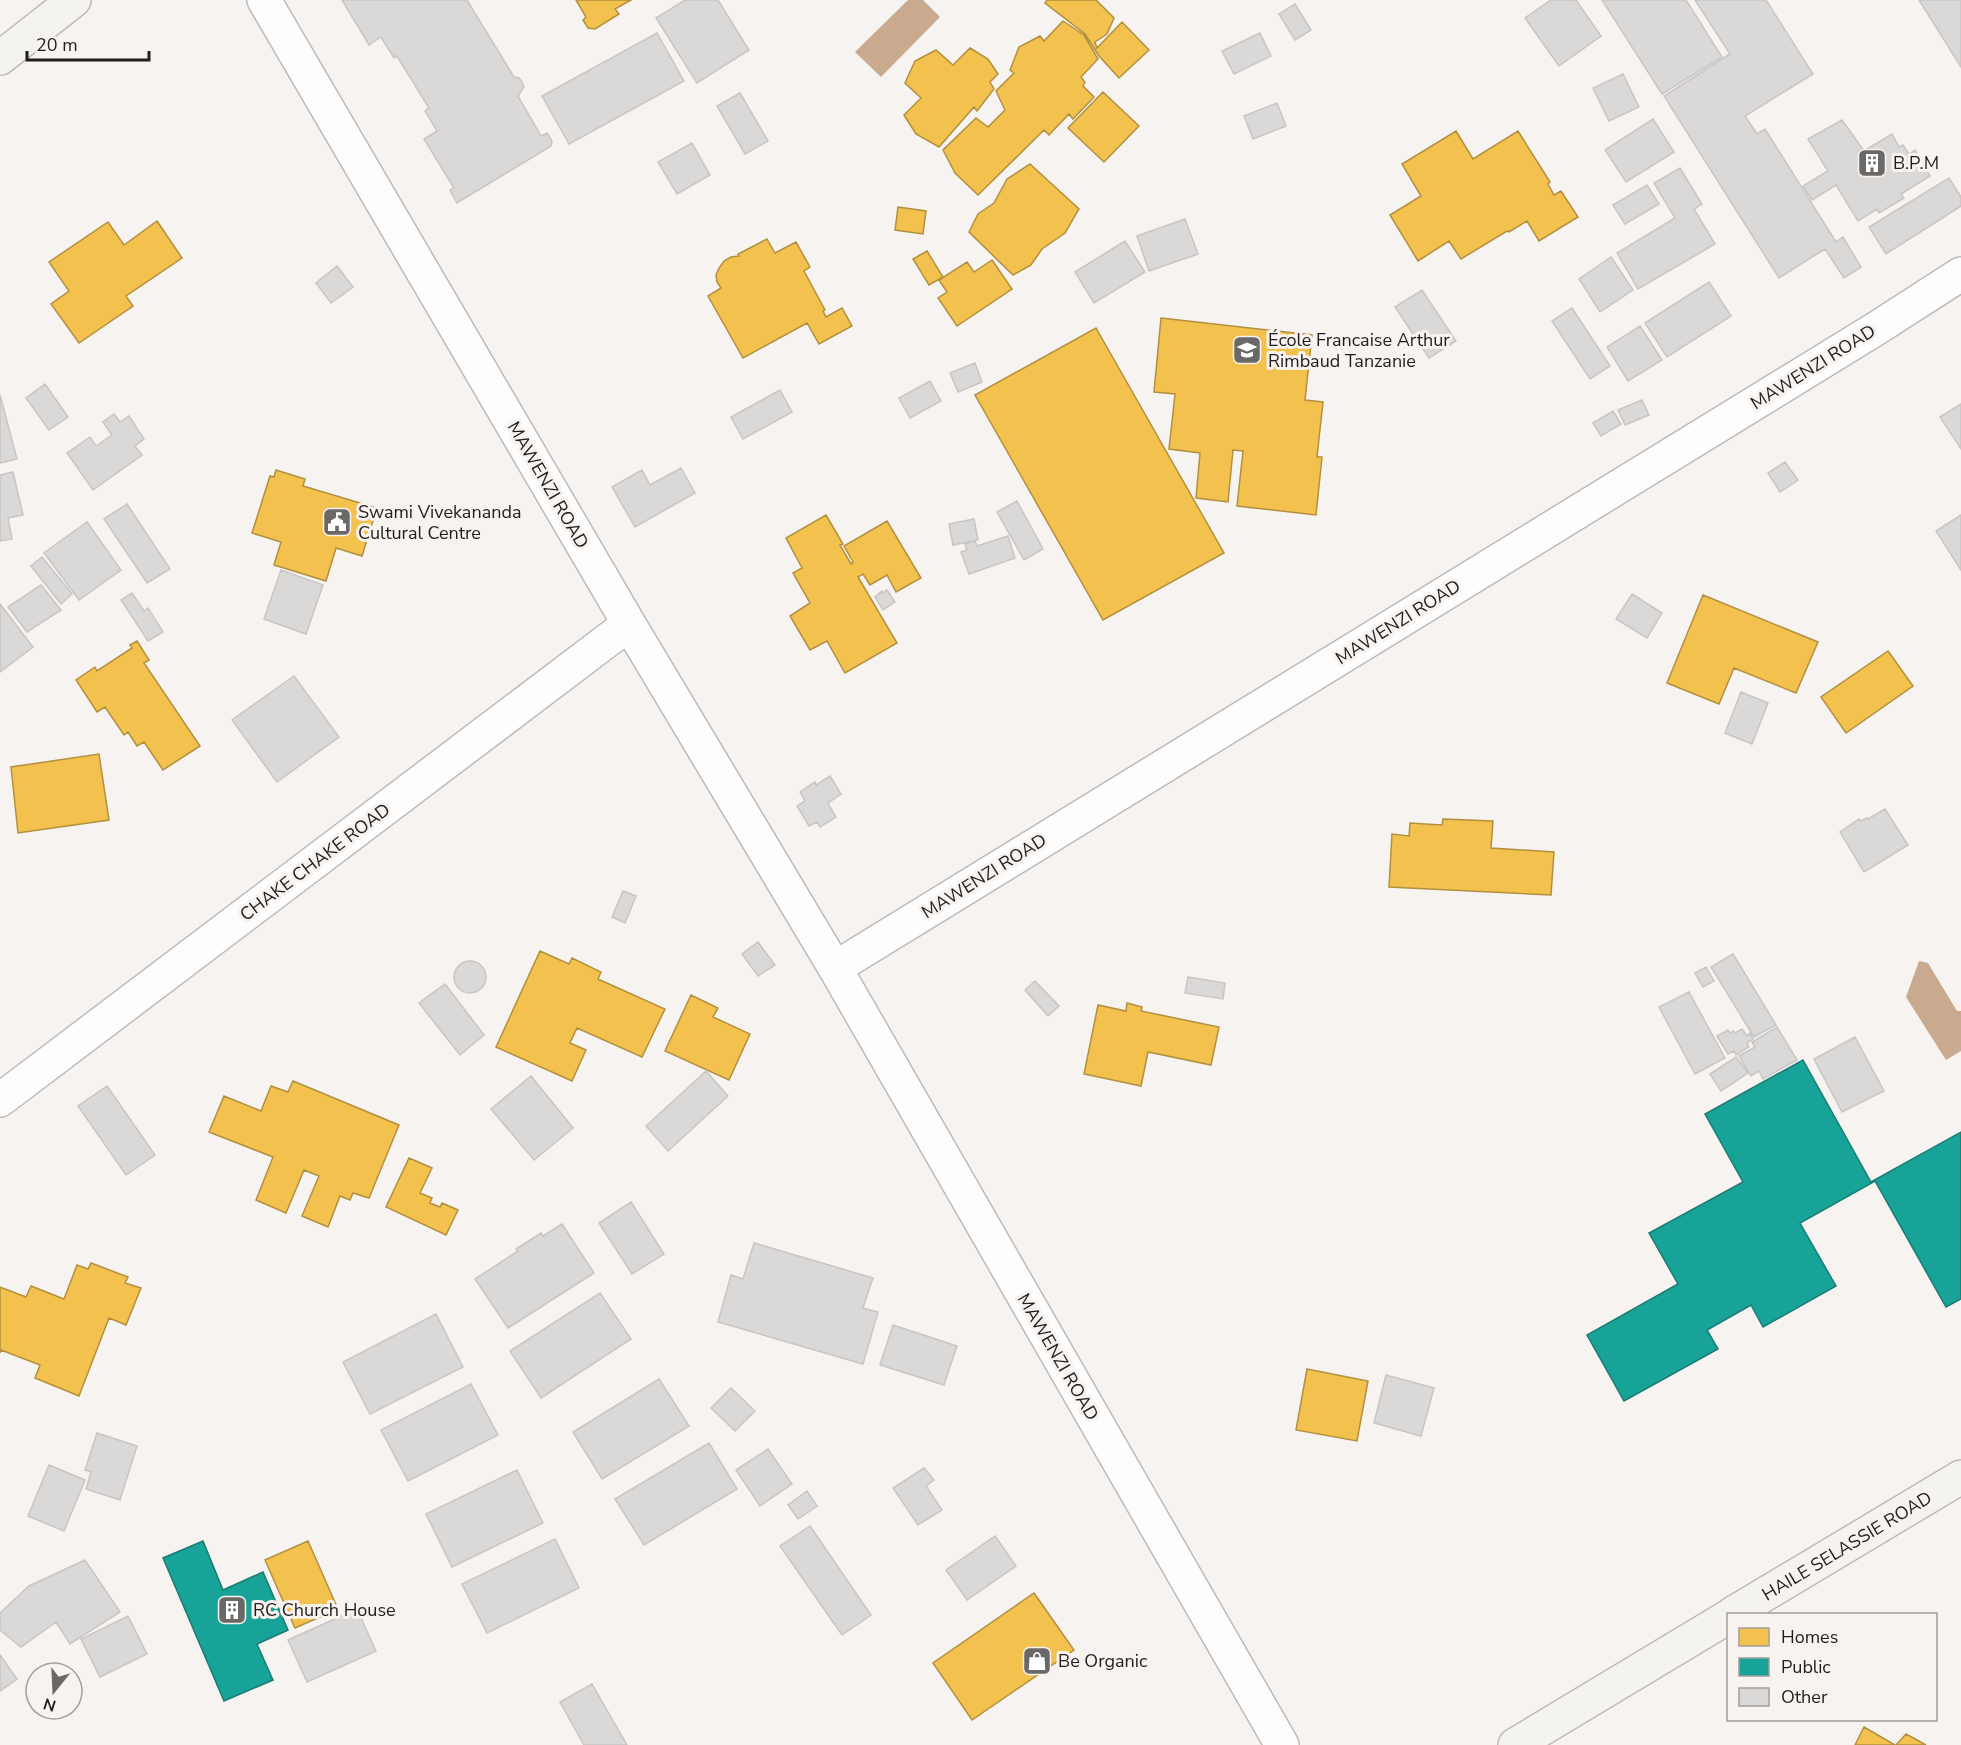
<svg xmlns="http://www.w3.org/2000/svg" width="1961" height="1745" font-family="'Nunito Sans',sans-serif">
<style>
.water{fill:#caaa8e}
.homes{fill:#f2c14e;stroke:#b3903f;stroke-width:1.5}
.public{fill:#17a398;stroke:#1a7b73;stroke-width:1.5}
.building{fill:#dbd9d7;stroke:#c8c6c5;stroke-width:1.5}
.lines{fill:none;stroke-linecap:round;stroke-linejoin:round}
.street-casing{stroke:#bdbbba;stroke-width:36}
.secondary-casing{stroke:#bdbbba;stroke-width:36}
.street{stroke:#fefdfd;stroke-width:33}
.secondary{stroke:#f5f3f0;stroke-width:33}
.labels{text-anchor:middle;dominant-baseline:central;stroke-width:6;stroke-linejoin:round;paint-order:stroke}
.poi-label{font-size:18px;fill:#201e1d;stroke:#f8f3ef;text-anchor:start}
.street-label{font-size:18px;fill:#201e1d;stroke:#f8f3ef}
</style>
<rect width="100%" height="100%" fill="#f6f3f1"/>
<path class="water" d="M908,0H923L940,17L881,77L855,52Z
M1919,961L1928,963L1957,1011H1961V1051L1946,1060L1906,997Z"/>
<path class="homes" d="M576,0H631L615,9L619,14L595,29L588,28L583,20L586,17Z
M1047,0H1096L1114,18L1107,34L1095,42L1097,48L1122,22L1149,50L1119,78L1099,56L1085,34L1045,3Z
M1063,21L1084,35L1098,59L1081,77L1085,82L1083,86L1094,97L1073,119L1069,114L1049,135L1044,130L978,195L955,173L943,150L976,118L988,127L1005,110L996,91L1014,73L1010,70L1019,47L1040,36L1044,41Z
M970,48L988,59L998,74L990,82L994,89L977,111L974,107L939,147L916,134L904,115L921,98L905,83L915,61L936,50L953,65Z
M1103,92L1139,126L1104,162L1068,128Z
M1456,131L1473,159L1518,131L1550,182L1548,184L1554,195L1561,191L1578,217L1539,241L1527,221L1509,232L1507,231L1461,259L1449,241L1418,261L1390,215L1421,196L1402,164Z
M1030,164L1079,209L1065,233L1042,249L1031,265L1013,275L969,232L978,214L994,203L1007,179Z
M898,207L926,211L923,234L895,230Z
M157,221L182,258L126,296L133,306L79,343L51,304L69,291L49,262L108,222L124,245Z
M767,239L775,253L796,242L810,267L804,271L825,310L823,311L826,317L842,308L852,326L819,344L807,323L743,358L708,296L721,288L717,282L716,275L719,268L724,261L731,257L739,256L738,254Z
M927,251L943,277L929,285L913,259Z
M992,260L1012,289L957,326L938,298L947,292L939,280L967,262L974,272Z
M1161,318L1312,335L1305,400L1323,402L1317,457H1322L1316,515L1237,506L1243,451L1233,450L1228,502L1196,498L1200,453L1169,449L1175,394L1154,392Z
M1096,328L1224,553L1103,620L975,395Z
M276,470L305,479L303,486L377,508L362,556L336,548L326,581L274,565L281,542L252,533L270,476L274,477Z
M826,515L843,544L840,545L851,564L853,562L844,546L887,521L921,578L896,592L887,575L870,585L863,574L858,577L897,643L845,673L827,641L810,650L790,616L810,603L793,573L802,568L786,538Z
M1703,595L1818,642L1796,693L1734,668L1719,704L1667,683Z
M137,641L149,660L144,663L200,746L163,770L144,742L137,746L128,732L124,735L105,707L97,712L76,680L95,667L97,671L132,648L130,645Z
M1888,651L1913,686L1846,733L1821,697Z
M99,754L109,820L18,833L11,767Z
M1443,819L1493,821L1491,848L1554,852L1551,895L1389,887L1392,834L1409,836L1410,823L1442,825Z
M540,951L569,964L572,958L601,972L598,979L665,1009L642,1057L577,1028L570,1043L586,1050L572,1081L496,1047Z
M691,995L718,1008L713,1017L750,1034L729,1080L665,1051Z
M1127,1003L1142,1007L1141,1011L1219,1027L1211,1065L1148,1052L1141,1086L1084,1074L1098,1005L1126,1011Z
M293,1081L399,1125L369,1198L353,1193L350,1200L340,1196L328,1227L302,1216L319,1176L304,1170L286,1213L256,1200L273,1157L209,1132L224,1096L261,1111L271,1086L288,1092Z
M409,1158L432,1168L420,1193L432,1198L430,1203L440,1207L442,1203L458,1210L446,1235L386,1207Z
M91,1263L128,1277L125,1283L141,1288L126,1325L109,1318L79,1396L35,1378L40,1365L1,1350L0,1353V1287L26,1297L31,1286L64,1299L77,1265L88,1269Z
M1307,1369L1368,1381L1357,1441L1296,1430Z
M308,1541L338,1609L295,1628L265,1560Z
M1034,1593L1074,1650L972,1720L933,1663Z
M1864,1727L1895,1745H1855Z
M1906,1734L1926,1745H1896Z"/>
<path class="public" d="M1803,1060L1871,1182L1961,1132V1299L1946,1307L1875,1181L1800,1223L1836,1286L1763,1327L1751,1305L1707,1330L1718,1349L1624,1401L1587,1335L1678,1284L1649,1233L1743,1182L1705,1114Z
M203,1541L223,1590L263,1572L288,1630L257,1644L273,1680L224,1701L163,1558Z"/>
<path class="building" d="M342,0H467L514,77L519,78L522,82L524,87L518,96L541,136L547,133L552,141L551,146L457,203L450,190L454,188L424,139L437,131L425,111L429,108L397,56L394,58L381,37L369,45Z
M685,0H718L749,50L697,83L656,18Z
M1551,0H1576L1601,36L1559,66L1525,18Z
M1602,0H1686L1722,57L1662,94Z
M1695,0H1766L1813,74L1745,116L1757,134L1765,129L1836,242L1843,237L1861,267L1844,278L1825,249L1779,278L1664,96L1730,54Z
M1919,0H1961V67Z
M1295,4L1311,30L1295,40L1279,14Z
M657,33L684,81L569,144L542,96Z
M1260,33L1271,56L1234,74L1222,51Z
M1623,74L1639,107L1609,121L1593,88Z
M740,93L768,141L745,154L717,106Z
M1277,103L1286,126L1253,139L1244,116Z
M1653,119L1674,152L1626,182L1605,150Z
M1842,120L1864,151L1892,134L1899,147L1903,145L1909,154L1915,150L1930,176L1901,194L1904,198L1879,213L1877,209L1858,221L1836,185L1812,200L1803,186L1828,171L1808,139Z
M692,143L710,175L677,194L658,162Z
M1680,168L1702,204L1694,209L1715,244L1638,289L1617,253L1675,218L1654,183Z
M1949,178L1961,197V206L1886,254L1869,227Z
M1647,185L1659,204L1625,224L1613,205Z
M1185,219L1198,254L1149,271L1137,236Z
M1125,241L1145,272L1094,303L1075,272Z
M1611,257L1633,290L1600,312L1579,279Z
M337,266L353,287L331,303L316,283Z
M1709,282L1731,316L1667,357L1645,323Z
M1422,290L1456,341L1429,358L1395,307Z
M1572,308L1610,366L1590,379L1552,321Z
M1640,326L1662,360L1628,381L1607,347Z
M975,363L982,382L958,392L950,373Z
M930,381L941,401L910,418L899,398Z
M45,384L68,417L49,430L26,398Z
M780,390L792,412L743,439L731,417Z
M0,395L17,459L0,463Z
M1642,400L1649,415L1625,425L1618,410Z
M1961,404V449L1940,417Z
M1613,411L1621,424L1601,436L1593,423Z
M114,414L120,422L129,416L144,439L135,446L142,455L93,490L67,453L90,437L96,446L112,435L103,422Z
M1785,462L1798,480L1780,492L1768,473Z
M681,468L695,493L635,527L612,487L642,470L650,485Z
M13,472L23,515L8,518L12,539L0,541V475Z
M1017,501L1043,549L1024,560L997,512Z
M127,504L170,569L147,583L104,519Z
M1961,515V570L1936,531Z
M974,519L978,540L953,545L949,524Z
M87,522L121,570L79,600L44,553Z
M1008,536L1015,558L969,574L961,552L967,550L965,544L975,541L977,546Z
M42,557L72,594L61,604L31,566Z
M281,570L323,585L306,634L264,619Z
M41,585L61,610L27,632L8,607Z
M887,590L895,602L883,610L875,597L882,591L883,593Z
M132,593L144,611L148,608L163,632L148,641L121,600Z
M1632,594L1662,613L1647,638L1616,619Z
M0,604L33,647L0,672Z
M294,676L339,737L277,782L232,720Z
M1741,692L1768,703L1752,744L1725,733Z
M830,776L841,794L828,803L836,817L820,827L817,822L809,826L797,806L805,801L800,792L815,782L816,785Z
M1885,809L1908,845L1864,872L1840,832L1859,819L1861,821L1867,818L1868,819Z
M623,891L636,896L625,923L612,917Z
M758,942L775,965L758,976L742,954Z
M1733,954L1776,1025L1754,1037L1711,967Z
M454 977a16 16 0 1 1 32 0a16 16 0 1 1-32 0Z
M1706,967L1714,981L1703,987L1695,973Z
M1188,977L1225,983L1223,999L1185,993Z
M1035,981L1059,1006L1048,1016L1025,990Z
M445,984L484,1035L460,1055L419,1003Z
M1689,992L1725,1058L1695,1074L1659,1007Z
M1777,1027L1797,1060L1763,1079L1759,1071L1751,1076L1739,1056L1755,1047L1752,1042Z
M1742,1029L1747,1036L1750,1033L1753,1039L1747,1043L1749,1047L1736,1055L1734,1051L1728,1054L1717,1036L1728,1030L1730,1033L1733,1031L1735,1033Z
M1855,1037L1884,1091L1842,1112L1814,1059Z
M1736,1057L1748,1073L1721,1091L1710,1074Z
M706,1071L728,1096L668,1151L646,1126Z
M531,1076L573,1128L534,1160L491,1109Z
M107,1086L155,1155L126,1175L78,1106Z
M631,1202L664,1254L632,1274L599,1223Z
M562,1224L594,1273L508,1328L475,1279L518,1251L516,1249L541,1233L543,1236Z
M754,1243L873,1278L863,1308L878,1312L863,1364L718,1322L731,1275L743,1279Z
M600,1293L631,1339L541,1398L510,1351Z
M436,1314L463,1367L370,1414L343,1362Z
M893,1325L957,1346L944,1385L880,1365Z
M1386,1375L1434,1388L1421,1436L1374,1423Z
M659,1379L689,1426L602,1479L573,1432Z
M471,1384L498,1435L408,1481L381,1430Z
M731,1388L755,1411L735,1431L711,1408Z
M97,1433L137,1446L120,1500L86,1489L91,1472L85,1470Z
M709,1443L737,1489L644,1545L615,1499Z
M768,1449L792,1484L760,1506L736,1470Z
M49,1465L85,1480L64,1531L28,1516Z
M924,1468L934,1480L926,1486L942,1510L918,1525L893,1488Z
M517,1470L543,1523L452,1567L426,1514Z
M807,1491L817,1506L798,1519L788,1505Z
M810,1526L871,1615L842,1635L780,1546Z
M995,1536L1016,1566L967,1600L946,1570Z
M555,1539L579,1588L487,1633L462,1584Z
M85,1560L120,1612L70,1644L56,1622L21,1647L0,1630V1613L29,1586Z
M357,1609L376,1651L307,1682L288,1640Z
M128,1616L147,1654L100,1677L81,1639Z
M0,1655L17,1679L0,1691Z
M592,1684L627,1745H584L560,1702Z"/>
<g class="lines">
<g class="street-casing">
<path id="street" d="M264,0L629,624L835,968L1282,1745
M835,968L1877,328L1961,274
M0,1100L629,624"/>
</g>
<g class="secondary-casing">
<path id="secondary" d="M0,58L74,0
M1732,1614L1961,1477
M1515,1745L1728,1617"/>
</g>
<use href="#street" class="street"/>
<use href="#secondary" class="secondary"/>
</g>
<defs>
<g id="building-square" transform="scale(1.5)"><rect x="-9" y="-9" width="18" height="18" rx="4" fill="#6b6967" stroke="#f8f3ef"/><path d="M-4-6H4V6H1V3H-1V6H-4ZM-2.5-4.3h1.7v1.8h-1.7ZM.8-4.3h1.7v1.8H.8ZM-2.5-1h1.7V.8h-1.7ZM.8-1h1.7V.8H.8Z" fill="#fff"/></g>
<g id="school-square" transform="scale(1.5)"><rect x="-9" y="-9" width="18" height="18" rx="4" fill="#6b6967" stroke="#f8f3ef"/><path d="M0-5L7-2L0 1L-7-2ZM-4 1L0 2.5L4 1V4Q0 6-4 4Z" fill="#fff"/></g>
<g id="civic-square" transform="scale(1.5)"><rect x="-9" y="-9" width="18" height="18" rx="4" fill="#6b6967" stroke="#f8f3ef"/><path d="M-.6-6.5H3V-4.5H.6V-3L4-1V1h2V6H-6V1h2V-1L-.6-3ZM-1.2 2.5V6h2.4V2.5Z" fill="#fff"/></g>
<g id="shop-square" transform="scale(1.5)"><rect x="-9" y="-9" width="18" height="18" rx="4" fill="#6b6967" stroke="#f8f3ef"/><path d="M-5-2.5h2.3a2.7 3.5 0 0 1 5.4 0H5L5.5 6h-11ZM-1.5-2.5h3a1.5 2.3 0 0 0-3 0Z" fill="#fff"/></g>
</defs>
<g fill-rule="evenodd">
<use href="#building-square" x="1872" y="163"/>
<use href="#school-square" x="1247" y="350"/>
<use href="#civic-square" x="337" y="522"/>
<use href="#building-square" x="232" y="1610"/>
<use href="#shop-square" x="1037" y="1661"/>
</g>
<g class="labels">
<g class="poi-label">
<text x="1893" y="163">B.P.M</text>
<text x="1268" y="340">École Francaise Arthur<tspan x="1268" dy="21">Rimbaud Tanzanie</tspan></text>
<text x="358" y="512">Swami Vivekananda<tspan x="358" dy="21">Cultural Centre</tspan></text>
<text x="253" y="1610">RC Church House</text>
<text x="1058" y="1661">Be Organic</text>
</g>
<g class="street-label">
<text transform="translate(1813 367) rotate(-32)">MAWENZI ROAD</text>
<text transform="translate(548 485) rotate(60)">MAWENZI ROAD</text>
<text transform="translate(1398 622) rotate(-32)">MAWENZI ROAD</text>
<text transform="translate(315 862) rotate(-37)">CHAKE CHAKE ROAD</text>
<text transform="translate(984 876) rotate(-32)">MAWENZI ROAD</text>
<text transform="translate(1058 1357) rotate(60)">MAWENZI ROAD</text>
<text transform="translate(1847 1546) rotate(-31)">HAILE SELASSIE ROAD</text>
</g>
</g>
<rect x="1727" y="1613" width="210" height="108" fill="#f8f3ef" stroke="#a29e9b" stroke-width="1.5"/>
<rect x="1739" y="1628" width="30" height="18" fill="#f2c14e" stroke="#a29e9b" stroke-width="1.5"/>
<text x="1781" y="1643" font-size="18" fill="#201e1d">Homes</text>
<rect x="1739" y="1658" width="30" height="18" fill="#17a398" stroke="#a29e9b" stroke-width="1.5"/>
<text x="1781" y="1673" font-size="18" fill="#201e1d">Public</text>
<rect x="1739" y="1688" width="30" height="18" fill="#dbd9d7" stroke="#a29e9b" stroke-width="1.5"/>
<text x="1781" y="1703" font-size="18" fill="#201e1d">Other</text>
<g transform="translate(54 1691) rotate(198)"><circle r="28" fill="#f8f3ef" stroke="#a29e9b" stroke-width="1.5"/>
<path d="M0-4.5L10 22L0 15L-10 22Z" fill="#6b6967"/>
<text y="-9" font-size="16" font-weight="bold" text-anchor="middle" fill="#201e1d">N</text>
</g>
<path d="M27 51v9h122v-9" fill="none" stroke="#201e1d" stroke-width="3"/>
<text x="36" y="51" font-size="18" fill="#201e1d" stroke="#f8f3ef" stroke-width="4.5" paint-order="stroke">20 m</text>
</svg>
